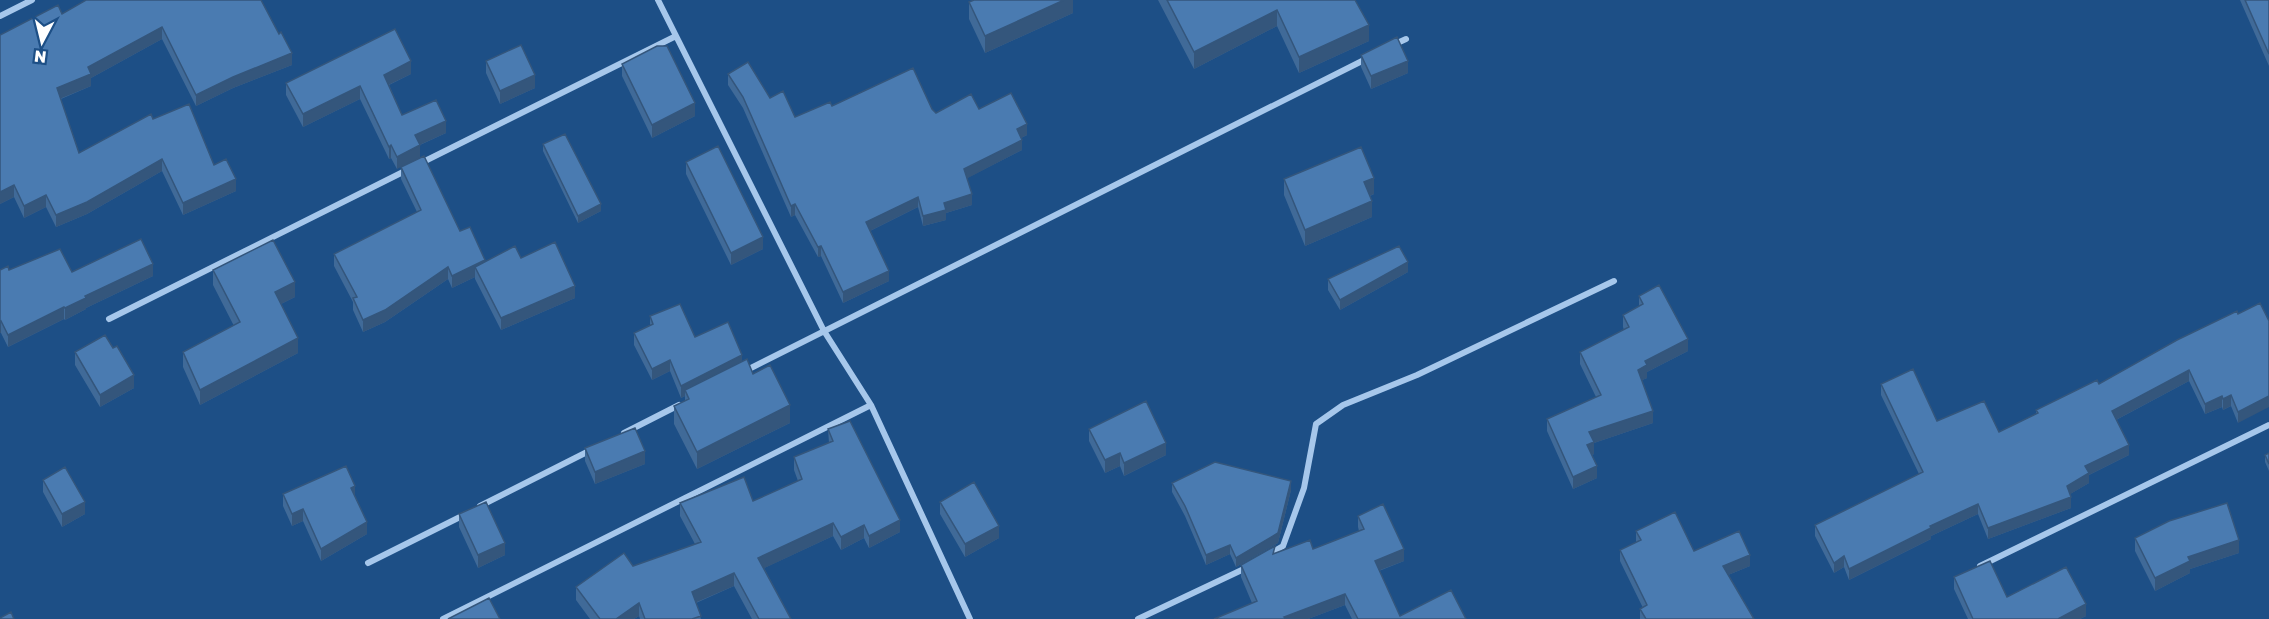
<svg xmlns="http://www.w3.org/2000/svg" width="2269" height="619" font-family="'Golos Text',sans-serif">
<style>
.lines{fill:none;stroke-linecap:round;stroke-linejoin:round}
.street{stroke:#a6c7eb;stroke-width:6}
.wall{fill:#406a98}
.shaded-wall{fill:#34567c}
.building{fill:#4a7bb1;stroke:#34567c;stroke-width:1.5}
</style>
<rect width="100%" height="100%" fill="#1d4f86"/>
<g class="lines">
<path class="street" d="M658,0L824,331L871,405L970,619
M0,16L32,0
M1393,45L1406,39
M421,163L676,36
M109,319L407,170
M745,371L1368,58
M624,433L679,405
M480,506L591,450
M1268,555L1283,546L1304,488L1316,424L1343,405L1417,375L1614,281
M368,563L466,514
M1980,566L2269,425
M443,619L871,405
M1138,619L1246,568"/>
</g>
<path class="wall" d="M86,0L292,65L233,88L196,106L162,39L91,78V86L61,99L79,153L153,119L214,165L236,191L183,215L162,171L87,214L56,227L46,207L24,218L14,197L0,204V35L62,14Z
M1073,0V13L985,53L969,19V2Z
M1158,0H1355L1369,41L1299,73L1277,26L1194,69Z
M2240,0H2269V66Z
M1361,55L1408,73L1371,89L1361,67Z
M486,61L535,88L500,104L486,73Z
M622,64L695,116L652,138L622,76Z
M411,74L389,85L402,115L446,133L420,145L397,169L391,158L389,159L360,99L303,127L286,95V83Z
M728,74L770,98L795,117L832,106L932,109L936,113L979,109L1027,135L1021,138L1022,150L967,178L972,205L946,213V220L923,226L918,207L870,231L889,281L843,303L821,256L818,257L795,215L791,217L743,108L728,85Z
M543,144L601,211L578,223L543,151Z
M686,162L763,249L731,265L686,174Z
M401,167L460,231L485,261L521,258L575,298L501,330L475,279V277L452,288L448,279L385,322L363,332L353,310V302L334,266V254L417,212L401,179Z
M1284,179L1374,194L1370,196L1372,217L1305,246L1284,195Z
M0,270L72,272L153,276L86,308V309L65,320L64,319L8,347L1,333Z
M213,270L295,297L281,304L298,353L200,405L183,367V352L234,326L213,285Z
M1408,272L1340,310L1328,290V279Z
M1639,296L1688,351L1647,372V378L1642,380L1653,423L1594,443V454L1592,455L1597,478L1573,489L1547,431V419L1596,397L1580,364V352L1624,330L1623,327V315L1639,306Z
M2260,303L2238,423L2231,406L2223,410L2222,407L2205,414L2189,381L2116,420L2129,455L2089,475V483L2070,494L2071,508L1988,539L1978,514L1931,536V539L1849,580L1844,567L1834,573L1815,536V525L1919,474L1881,395V384L1937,421L1999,432L2036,414V410L2099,384Z
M650,316L695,337L742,361L790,423L697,469L674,424V406L685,401V396L681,398L670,371L652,380L634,345V333L650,325Z
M75,352L134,388L100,407L75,365Z
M828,429L900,532L869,548L864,538L841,550L833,536L764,568L791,619H752L734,586L696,603L701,619H640L639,616L634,619H590L576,600V587L633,566L695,544L680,516V503L753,501L798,481L794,470V457L829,443Z
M1089,429L1166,455L1124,476L1120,466L1105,473L1089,441Z
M585,448L645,464L595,484L585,461Z
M2269,453V471L2265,462V455Z
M43,480L85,514L62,527L43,492Z
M1172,483L1291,490L1278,543L1236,567L1230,554L1206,565L1185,516L1172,492Z
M283,494L355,496L367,534L321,561L303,521L292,526L283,506Z
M940,502L999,538L965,557L940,514Z
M459,514L505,555L478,568L459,527Z
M1358,516L1404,561L1379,571L1400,616L1466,619H1352L1345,605L1308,619H1214L1252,603L1241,577V565L1275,554L1313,549L1359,531L1358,527Z
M1636,531L1694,551L1750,566L1728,575L1754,619H1640V609L1643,608L1620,561V550L1636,543Z
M2135,538L2239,553L2190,569V573L2155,591L2135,551Z
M1954,577L2007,597L2086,616L2080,619H1968L1954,589Z"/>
<path class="shaded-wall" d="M1064,0H1073V13L985,53V36Z
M1277,10V26L1194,69V52Z
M1369,25V41L1299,73V57Z
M162,27V39L91,78V86L57,100V88L88,67Z
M292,53V65L233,88L196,106V95L233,77Z
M411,61V74L384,87V75Z
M1408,61V73L1371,89V76Z
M535,75V88L500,104V91Z
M360,86V99L303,127V114Z
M695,103V116L652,138V125Z
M446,121V133L415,147V135Z
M1027,124V135L1017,140V129Z
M1022,140V150L964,180V169Z
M391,145V158L389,159V147Z
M420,145V158L397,169V157Z
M162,159V171L87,214L56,227V215Z
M1374,178V194L1364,198V182Z
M236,179V191L183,215V203Z
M14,185V197L0,204V192Z
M972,194V205L946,213V220L923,226V216L944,203Z
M46,195V207L24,218V206Z
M918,197V207L866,233V222Z
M1372,201V217L1305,246V230Z
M601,204V211L578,223V216Z
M795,204V215L791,217V206Z
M763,237V249L731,265V253Z
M821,246V256L818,257V247Z
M485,260V272L475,267V277L452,288V276Z
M1408,262V272L1340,310V300Z
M153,264V276L86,308V309L65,320V308L85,296Z
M448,267V279L385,322L363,332V320Z
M889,271V281L843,303V292Z
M295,282V297L275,307V292Z
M575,286V298L501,330V318Z
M64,307V319L8,347V335Z
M1,321V333H0V322Z
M298,338V353L200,405V390Z
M1688,339V351L1647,372V378L1638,382V370L1645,361Z
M742,355V367L685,390V396L681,398V386Z
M670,360V371L652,380V369Z
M2189,370V381L2112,422V411Z
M134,375V388L100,407V395Z
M2231,395V406L2223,410V399Z
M2222,396V407L2205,414V404Z
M2269,396V407L2238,423V412Z
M790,405V423L697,469V452Z
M1653,411V423L1594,443V454L1587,457V445L1589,432Z
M1166,443V455L1124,476V463Z
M2129,445V455L2089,475V483L2067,496V486L2085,466Z
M645,451V464L595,484V472Z
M1120,453V466L1105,473V460Z
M1597,466V478L1573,489V477Z
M1291,481V490L1278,543L1236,567V558Z
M355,486V499L351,488Z
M2071,497V508L1988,539V528Z
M85,502V514L62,527V514Z
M1978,504V514L1931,536V539L1849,580V569L1930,526Z
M303,509V521L292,526V514Z
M900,520V532L869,548V536Z
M367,522V534L321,561V549Z
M833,523V536L758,571V558Z
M864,525V538L841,550V537Z
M999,526V538L965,557V544Z
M2239,540V553L2190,569V573L2155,591V578L2188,557Z
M505,543V555L478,568V555Z
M1230,545V554L1206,565V555Z
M1404,549V561L1375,572V561Z
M1750,555V566L1723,577V566Z
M1844,556V567L1834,573V563Z
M734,573V586L692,604V592Z
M1345,594V605L1308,619H1284V617Z
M639,603V616L634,619H616Z
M2086,604V616L2080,619H2058Z"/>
<path class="building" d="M86,0H261L279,34L281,32L292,53L233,77L196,95L162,27L88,67L91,74L57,88L79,153L151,114L153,119L189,104L214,165L226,159L236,179L183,203L162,159L87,202L56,215L46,195L24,206L14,185L0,192V35L58,5L62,14Z
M974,0H1064L985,36L969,2Z
M1167,0H1355L1369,25L1299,57L1277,10L1194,52Z
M2245,0H2269V54Z
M395,29L411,61L384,75L402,115L436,100L446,121L415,135L420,145L397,157L391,145L389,147L360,86L303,114L286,83Z
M1397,37L1408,61L1371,76L1361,55Z
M521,45L535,75L500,91L486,61Z
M657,46H667L695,103L652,125L622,64Z
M748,62L770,98L783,91L795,117L830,102L832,106L913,68L932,109L936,113L971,94L979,109L1011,93L1027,124L1017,129L1022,140L964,169L972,194L944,203L946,210L923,216L918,197L866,222L889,271L843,292L821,246L818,247L795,204L791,206L743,97L728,74Z
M565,134L601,204L578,216L543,144Z
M718,146L763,237L731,253L686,162Z
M1361,147L1374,178L1364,182L1372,201L1305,230L1284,179Z
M424,156L460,231L470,227L485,260L452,276L448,267L385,310L363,320L353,298L357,297L334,254L421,210L401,167Z
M141,239L153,264L85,296L86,298L65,308L64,307L8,335L1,321L0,322V270L8,266L9,270L60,249L72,272Z
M273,240L295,282L275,292L298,338L200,390L183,352L240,322L213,270Z
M555,242L575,286L501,318L475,267L515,246L521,258Z
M1399,246L1408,262L1340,300L1328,279Z
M1659,285L1688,339L1645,361L1647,365L1638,370L1653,411L1589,432L1594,442L1587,445L1597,466L1573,477L1547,419L1601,395L1580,352L1629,327L1623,315L1643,304L1639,296Z
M2260,303L2269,321V396L2238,412L2231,395L2223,399L2222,396L2205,404L2189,370L2112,411L2129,445L2085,466L2089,473L2067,486L2071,497L1988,528L1978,504L1930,526L1931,528L1849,569L1844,556L1834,563L1815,525L1923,472L1881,384L1913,369L1937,421L1984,401L1999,432L2038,413L2036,410L2097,380L2099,384L2177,340L2237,311L2238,314Z
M680,304L695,337L728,322L742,355L681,386L670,360L652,369L634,333L653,324L650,316Z
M105,335L113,348L117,346L134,375L100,395L75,352Z
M747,359L753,374L770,365L790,405L697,452L674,406L689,399L685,390Z
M1146,401L1166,443L1124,463L1120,453L1105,460L1089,429Z
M850,421L900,520L869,536L864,525L841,537L833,523L758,558L791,619H759L734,573L692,592L701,616L692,619H645L639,603L616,619H600L576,587L624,553L633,566L701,542L680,503L744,477L753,501L802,479L794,457L833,441L828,429Z
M635,428L645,451L595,472L585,448Z
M2269,453V464L2265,455Z
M1215,462L1291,481L1278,533L1236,558L1230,545L1206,555L1185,506L1172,483Z
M346,466L355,486L351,488L367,522L321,549L303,509L292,514L283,494Z
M65,467L85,502L62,514L43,480Z
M974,482L999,526L965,544L940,502Z
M486,502L505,543L478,555L459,514Z
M2227,503L2239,540L2188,557L2190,561L2155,578L2135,538L2169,521Z
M1383,504L1404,549L1375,561L1400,616L1451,590L1466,619H1358L1345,594L1284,617L1286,619H1214L1257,601L1241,565L1275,546L1273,554L1310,540L1313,549L1364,529L1358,516Z
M1675,512L1694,551L1739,531L1750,555L1723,566L1754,619H1646L1640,609L1647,605L1620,550L1641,540L1636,531Z
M1990,561L2007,597L2066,567L2086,604L2058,619H1973L1954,577Z
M489,598L500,619H448Z
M11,612L14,619H0V618Z"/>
<g transform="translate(42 42) rotate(187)" stroke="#1d4f86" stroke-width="4.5" paint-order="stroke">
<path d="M0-4.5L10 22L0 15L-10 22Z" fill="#ffffff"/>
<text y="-9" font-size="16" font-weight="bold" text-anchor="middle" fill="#ffffff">N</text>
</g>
</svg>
